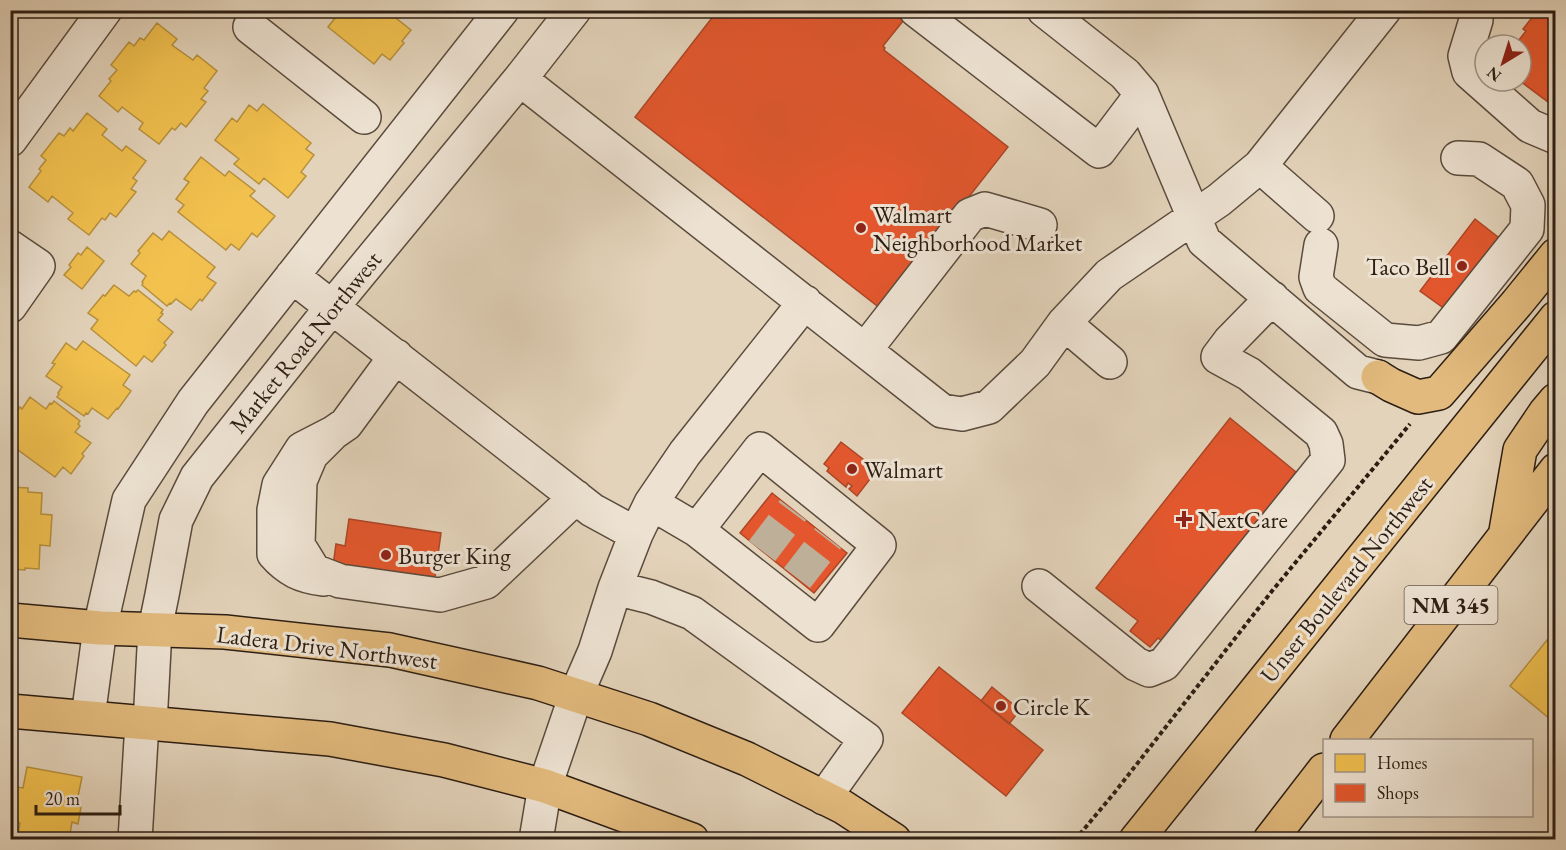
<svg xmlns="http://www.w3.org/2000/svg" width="1566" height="850" font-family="'EB Garamond',serif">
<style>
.homes{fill:#f2c14e;stroke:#b7903c;stroke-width:1.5}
.shops{fill:#e4572e;stroke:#ad4626;stroke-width:1.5}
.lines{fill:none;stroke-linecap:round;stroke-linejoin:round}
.minor-tunnel{stroke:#beaf99;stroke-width:33;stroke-dasharray:33 16;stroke-linecap:butt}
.minor-casing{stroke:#5a4b3d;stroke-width:36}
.major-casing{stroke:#2c1e13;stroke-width:36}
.path{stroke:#2c1e13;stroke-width:4;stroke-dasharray:4.5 3;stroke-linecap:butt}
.minor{stroke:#ede2d2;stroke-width:33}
.major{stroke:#e2ba7d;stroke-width:33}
.poi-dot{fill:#8f2418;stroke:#ede2d2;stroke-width:2}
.labels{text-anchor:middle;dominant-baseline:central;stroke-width:6;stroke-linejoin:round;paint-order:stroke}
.shield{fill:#ede2d2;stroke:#66594c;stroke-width:1.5}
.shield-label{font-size:22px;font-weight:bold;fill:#2c1e13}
.poi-label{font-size:24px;fill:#2c1e13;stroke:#ede2d2;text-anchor:start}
.street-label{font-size:24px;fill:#2c1e13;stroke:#ede2d2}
</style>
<rect width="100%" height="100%" fill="#e3d3ba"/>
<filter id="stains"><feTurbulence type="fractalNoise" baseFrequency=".00333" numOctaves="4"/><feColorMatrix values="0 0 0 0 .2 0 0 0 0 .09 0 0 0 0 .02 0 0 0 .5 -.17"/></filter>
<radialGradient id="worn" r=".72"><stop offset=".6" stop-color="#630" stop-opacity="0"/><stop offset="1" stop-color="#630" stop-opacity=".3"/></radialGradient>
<path class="homes" d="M399,10L400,12L396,18L411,30L402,41L404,43L390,60L382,54L374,64L328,27L335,18L327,10Z
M157,23L177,39L172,45L193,60L197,55L217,71L204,88L208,91L201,99L206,102L186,127L181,123L175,130L172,128L159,144L139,129L143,123L122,107L118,112L99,96L111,81L109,79L117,70L111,65L129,42L134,46L140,38L144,40Z
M263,104L311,143L306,149L314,155L301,172L306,176L288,198L264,178L259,184L234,164L239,159L215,140L232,118L237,122L249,105L257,111Z
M87,113L107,129L102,135L122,151L126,146L146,161L133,178L137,181L131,189L136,192L116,217L110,213L105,220L102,218L89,235L68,219L73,213L52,196L48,202L29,187L41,171L39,169L46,160L41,156L59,133L64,136L70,128L73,131Z
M201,157L225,176L229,171L255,191L250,196L275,216L257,237L252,233L239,250L231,244L226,250L178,212L184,205L176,199L189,182L184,179Z
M169,231L215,267L207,277L216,283L202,301L200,299L191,310L176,299L171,304L170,303L167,306L142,285L143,283L142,282L146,276L131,264L140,253L138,251L153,233L162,240Z
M87,247L104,261L82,289L64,275L71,267L69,265L78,253L81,255Z
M114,285L129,296L134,291L136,292L138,290L163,310L161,313L163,314L158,320L173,332L164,343L166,345L152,362L144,356L136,366L91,329L98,320L88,313L103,295L105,296Z
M83,341L130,375L123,385L131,391L118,409L117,408L108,419L92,408L88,414L86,413L84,416L57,397L59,394L58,393L62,387L46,376L55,364L52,363L66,343L76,350Z
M30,397L46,409L50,403L52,404L54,401L80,421L78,424L80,426L75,432L91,443L82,454L84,456L71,474L63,467L55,477L10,444V439L15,433L10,430V420L20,407L22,409Z
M10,487L28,488V492L42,493L41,514L52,515L50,546L40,545L39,569L25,568V570L10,569Z
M1547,640L1556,647V724L1510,686Z
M27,767L82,777L76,806L81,807L78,824L72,822L69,840L17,839L20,823L10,821V786L23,788Z"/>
<path class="shops" d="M718,10H890L903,21L883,46L885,48L884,50L1008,147L881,309L635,117Z
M1538,10H1556V108L1520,81L1521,45H1515L1526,31L1523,29Z
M1475,219L1503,241L1449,312L1420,291Z
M1230,418L1296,472L1163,642L1158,638L1150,647L1130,631L1138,621L1096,588Z
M841,442L877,470L857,496L849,489L852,486L848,483L846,487L827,471L829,468L824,464Z
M772,493L847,553L814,593L740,533Z
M349,519L441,533L435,577L412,574L411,581L333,566L336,544L345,546Z
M939,667L1043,750L1006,796L902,713Z
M992,687L1020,710L1009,724L981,701Z"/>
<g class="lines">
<path class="minor-tunnel" d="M762,551L793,510
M797,578L828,538"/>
<g class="minor-casing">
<path id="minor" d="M916,10L1099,151L1142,94
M1044,10L1125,74L1142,94L1204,241L1358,372L1378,377
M1476,20L1465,56L1469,72L1530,126L1556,137
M250,27L364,117
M520,79L942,411L962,414L989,407L1035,363L1064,323L1109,275L1219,200L1260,166L1384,10
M10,140L105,10
M1260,166L1317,216
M1321,245L1316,277L1320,288L1385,340L1419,343L1441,337L1527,229L1528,205L1517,184L1479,159L1458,158
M10,247L38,266L10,306
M292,276L592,510L636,534
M1064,323L1110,362
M865,350L970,215L985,209L1040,225
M333,433L311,455L300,481L298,545L314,571L340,581L440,595L486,582L576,497
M651,503L697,530L818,625L879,545L760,449L697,530
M323,579C301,576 288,570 274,554V510L279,485L302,449L333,433L346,424L396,356
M1039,586L1136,664L1149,670L1164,664L1328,460L1326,444L1321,433L1249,374L1218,357L1230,341L1272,298
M615,588L636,534L651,503L685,453L805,302
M88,717L100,628L129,500L193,402L502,10
M150,724L155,629L162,595L176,520L197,477L332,307L520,79L574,10
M135,840L142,723
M536,840L545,786L576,695L595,651L615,588L651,597L692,613L866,739L824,798"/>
</g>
<g class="major-casing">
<path id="major" d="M1378,377L1391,385L1418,397L1439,393L1517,303L1556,255
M1506,531L1520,450L1545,413L1556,400
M10,620L100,628L225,632L390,650L538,683L649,719L747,759L843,807L894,840
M10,711L330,739L444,760L545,786L692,840
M1347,740L1556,470
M1136,840L1556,318
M1270,840L1324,770"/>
</g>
<path class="path" d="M1075,840L1115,792L1272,591L1410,424"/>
<use href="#minor" class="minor"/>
<use href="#major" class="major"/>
</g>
<g class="poi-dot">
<circle cx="861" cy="228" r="6"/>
<circle cx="1462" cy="266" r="6"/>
<circle cx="852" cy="469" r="6"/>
<path d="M1181 510h6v6h6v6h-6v6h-6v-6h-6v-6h6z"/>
<circle cx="386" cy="555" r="6"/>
<circle cx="1001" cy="706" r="6"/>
</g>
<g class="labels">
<rect class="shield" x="1404.5" y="586" width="93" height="38" rx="4.5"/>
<g class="shield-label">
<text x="1451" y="605">NM 345</text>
</g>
<g class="poi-label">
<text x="873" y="214">Walmart<tspan x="873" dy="28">Neighborhood Market</tspan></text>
<text x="1450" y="266" text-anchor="end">Taco Bell</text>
<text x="864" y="469">Walmart</text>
<text x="1198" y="519">NextCare</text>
<text x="398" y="555">Burger King</text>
<text x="1013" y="706">Circle K</text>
</g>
<g class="street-label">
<text transform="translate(305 342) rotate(-51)">Market Road Northwest</text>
<text transform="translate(1346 579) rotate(-51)">Unser Boulevard Northwest</text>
<text transform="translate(327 647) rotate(7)">Ladera Drive Northwest</text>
</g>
</g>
<rect width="1566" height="850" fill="none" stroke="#e3d3ba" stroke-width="36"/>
<rect x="12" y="12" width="1542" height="826" fill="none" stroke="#2c1e13" stroke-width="3"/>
<rect x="18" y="18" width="1530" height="814" fill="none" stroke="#2c1e13" stroke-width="1.5"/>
<rect x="1323" y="739" width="210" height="78" fill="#ede2d2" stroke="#a09486" stroke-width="1.5"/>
<rect x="1335" y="754" width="30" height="18" fill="#f2c14e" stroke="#a09486" stroke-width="1.5"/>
<text x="1377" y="769" font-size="18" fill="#2c1e13">Homes</text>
<rect x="1335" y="784" width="30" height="18" fill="#e4572e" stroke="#a09486" stroke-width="1.5"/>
<text x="1377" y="799" font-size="18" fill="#2c1e13">Shops</text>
<g transform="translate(1503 63) rotate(218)"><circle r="28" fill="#ede2d2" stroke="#a09486" stroke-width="1.5"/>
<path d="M0-4.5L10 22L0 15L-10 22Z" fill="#8f2418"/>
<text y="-9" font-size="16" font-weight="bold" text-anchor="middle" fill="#2c1e13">N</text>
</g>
<path d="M36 805v9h84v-9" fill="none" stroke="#2c1e13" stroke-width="3"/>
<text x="45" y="805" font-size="18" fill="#2c1e13" stroke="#ede2d2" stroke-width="4.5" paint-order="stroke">20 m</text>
<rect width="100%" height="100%" filter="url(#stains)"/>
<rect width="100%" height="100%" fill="url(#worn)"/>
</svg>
